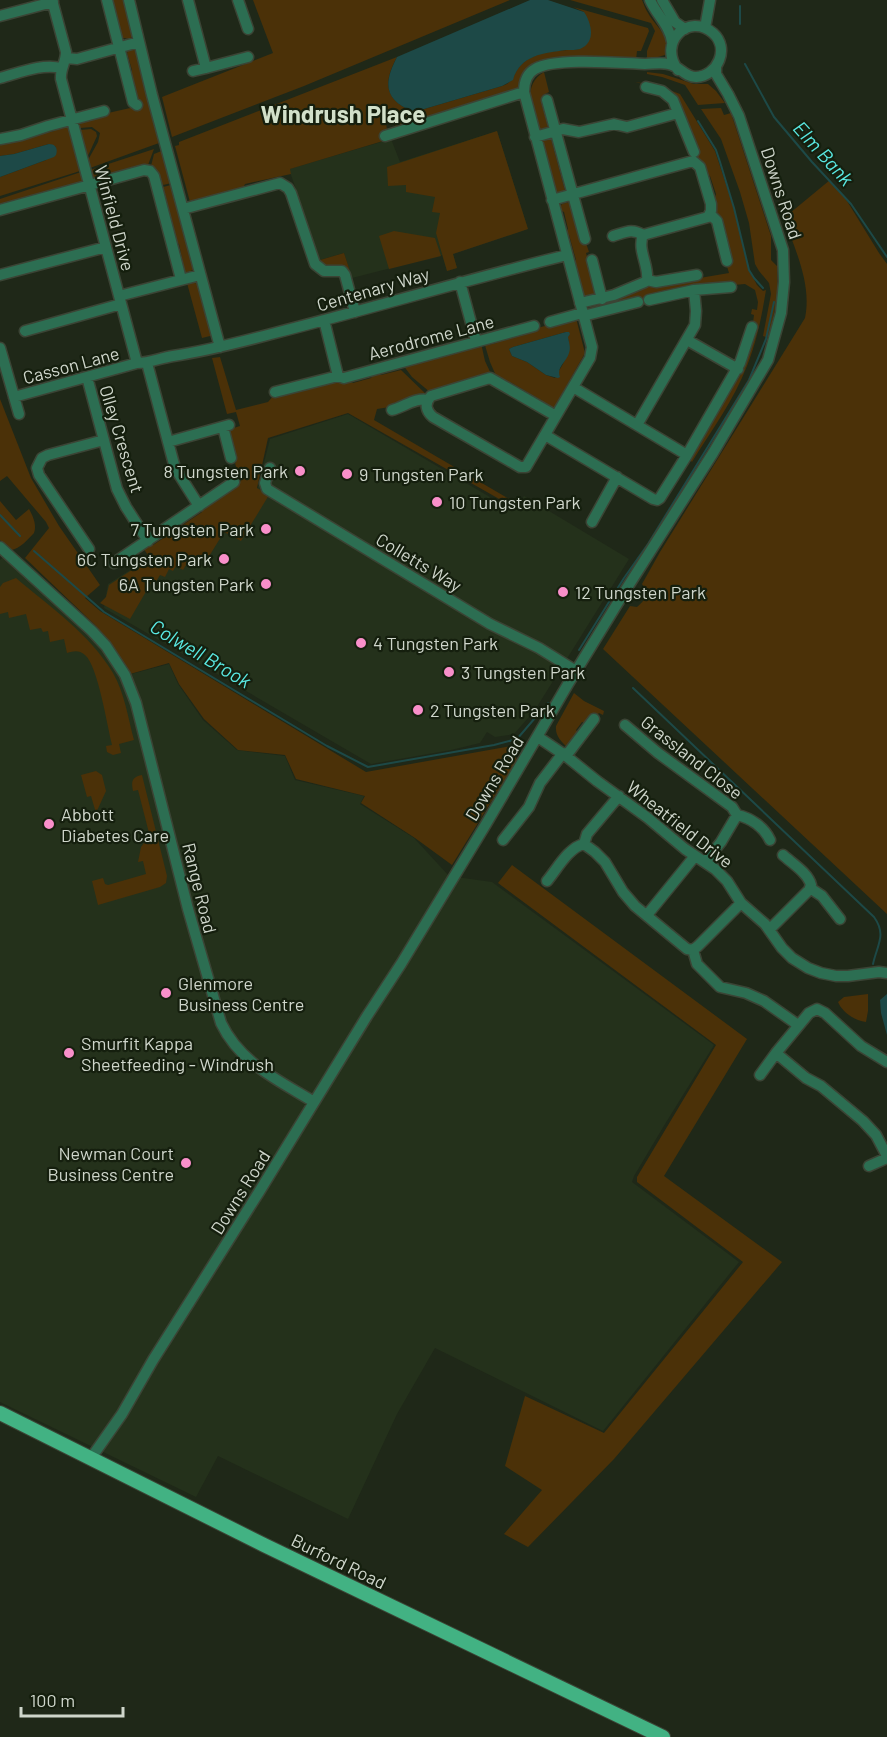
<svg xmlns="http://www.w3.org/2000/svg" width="887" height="1737" font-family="Barlow,sans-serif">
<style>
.built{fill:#24311b}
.green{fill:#4b3108;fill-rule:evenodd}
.water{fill:#1d4947}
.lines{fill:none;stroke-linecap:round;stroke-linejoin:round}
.stream{stroke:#1d4947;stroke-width:2}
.minor-casing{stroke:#3b4435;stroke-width:13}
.major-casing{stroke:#3b4435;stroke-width:16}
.minor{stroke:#2c6e52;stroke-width:10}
.major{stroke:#42b283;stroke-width:14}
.poi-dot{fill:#f98fca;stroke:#151f0e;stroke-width:2}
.labels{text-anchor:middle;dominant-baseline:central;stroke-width:4.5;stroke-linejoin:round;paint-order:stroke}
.street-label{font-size:18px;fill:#cfd6cb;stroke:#151f0e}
.poi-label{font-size:18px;fill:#cfd6cb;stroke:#151f0e;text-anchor:start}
.water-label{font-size:20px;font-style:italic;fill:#59e8e2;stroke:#151f0e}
.district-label{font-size:24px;font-weight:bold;fill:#d2e0ca;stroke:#151f0e}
</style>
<rect width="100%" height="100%" fill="#1f2818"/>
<path class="built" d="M497,131L528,229L453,254L457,268L447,271L442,255L352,278L344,253L320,260L289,169L391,139L400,162Z
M348,414L514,511L524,496L629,559L535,710L514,734L495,737L487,732L480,743L451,750L371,764L104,608L108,584L257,490L270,439Z
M3,557L83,629L110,660L120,677L169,664L178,684L203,720L237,750L285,756L295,780L364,796L360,804L414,838L449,876L492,882L714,1045L665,1124L634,1176L632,1182L739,1262L603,1431L435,1348L397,1414L348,1519L218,1456L196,1497L0,1402V560Z"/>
<path class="green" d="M112,0H126L133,35L130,39L123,38L121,35H120L121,33L115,8L112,7Z
M253,0H510L304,86L172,137L162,97L273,53Z
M570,0H642C644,4 645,9 648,13C655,26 674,39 665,55L647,60V51L655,31L651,23Z
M573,7L648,28L649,31L641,51H637L636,60L539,64L520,88L504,95L500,94L396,128L394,121L386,123L387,130L381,134L383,141L290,169L291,174L245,184L243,188L190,202L175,146L179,145V142L397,57C383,83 384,100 414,112L502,86C517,80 511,76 520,66C534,50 560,51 580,49L584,12Z
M132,48L136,51L159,143L90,168L88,160L98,142L100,133L92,127L80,128L77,120L139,106C135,95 137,85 130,75H132V70L127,53L129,49Z
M544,72L549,92L543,95L541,101L549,131L537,134C532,112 521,86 544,72Z
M647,72L663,74L694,84H708L716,91L725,103L698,105L685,85L662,77L647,74Z
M635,82L656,85L680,94L715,151L734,208L749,270L757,285L763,291L766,290C762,315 757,341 747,366C734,400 711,431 692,462L690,460L735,380L737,381L743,370L749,354L754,315L751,314L752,309L757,310L758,302L755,290L745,284L687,289L588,314V309L591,307L628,295L640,291L649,284L682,281L729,273C724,257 710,208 716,194L710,176L707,174L696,160L697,152L675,99L655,87Z
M721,108L724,115L731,113L771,236V260L777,266L778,294L769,338L763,336L771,294L769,283L759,271L755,264L749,223L740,192L721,139L701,109Z
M57,126H67L69,128L80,171L0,196V177L46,160L56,147L49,144L14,154L0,156V145L9,143L12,139L37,132L42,134L54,131Z
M91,129L96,132L97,136L87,158L80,130Z
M497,131L528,229L453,254L457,268L447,271L436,233L440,213L432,212L435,197L406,192V185L388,186L387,167Z
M550,135L566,194L554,197L537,138Z
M154,149L148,165L144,167C137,164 124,169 119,174L116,172L93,179L90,170Z
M164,150L172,183L163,185L155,168L151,166L154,154Z
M81,172L85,185L0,205V199Z
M830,180L847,201L879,253L887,264V914L603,649L630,606L637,607C646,599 649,594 642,584L660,552L805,318C812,284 795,250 784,218Z
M171,185L192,264L193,270L185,273L179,244L175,242L173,235L175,233L170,214L167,212L165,205L167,201L163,187Z
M572,201L589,252L586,253L598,295L585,297L583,295L574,261L576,260L569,235H567L566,232L568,229L564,212L560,210V207L562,204Z
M394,231L435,238L441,256L389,269L379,236Z
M344,253L350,271L341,265L325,266L320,260Z
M194,282L198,285L214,335L202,338L187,283Z
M576,318L585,353L553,410L539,402V399L510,382L506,383L497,378L490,362L484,342L488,345L496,343L498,338ZM566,332C574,352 564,360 555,378L546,375L527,362L512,356L509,349L513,347Z
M481,343L485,361L492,376L473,379L470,378L431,393L412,377L403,365L421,360L424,362L464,351L466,347Z
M220,357L236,410L268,402L273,396L290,392L294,393L306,390L307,387L313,385L316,387L328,384L330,381H349L353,383L371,378L374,374L377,373L381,375L401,370L428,396L403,405L377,409L374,420L511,500L508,504L348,413L268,438L257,488L269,495L241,541L224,532L208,558L202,555L199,559L192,555L183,570L176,566L173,571L169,569L165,577L160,575L154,585L151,583L130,619L100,603L106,597L109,585L150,558L143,548L149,545H153L174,531V528L178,526H181L202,512L203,507L241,481L235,472L237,470L235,463H236L227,430L240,426L236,412L227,414L212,358Z
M0,399L31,478L59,526L100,585L85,598L100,611L366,772L511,746L517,760L452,865L415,838L361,803L365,796L296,779L285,755L238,750L204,719L179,684L169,663L130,674L112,646L95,625L25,558L49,528L46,522L7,476L0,481Z
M0,501L16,520L29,509C33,516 37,525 34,533C28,539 20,549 11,550L0,540Z
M16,578C50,607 90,634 113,673C125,694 128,718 134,740L119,744L121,753L113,755L107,752L106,746L112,745C107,726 98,666 85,655C79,650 74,651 67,653L64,639L50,642L48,631L43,632L41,628L30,630L26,614L9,618L8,612L0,614V587L3,583Z
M574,693L584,701L604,711L603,715L599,713L588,725L582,722L576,730L580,735L568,748C561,741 555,736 556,726Z
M96,771L102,775L106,791L96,813L91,796L87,797L81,775Z
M142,775L167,876L166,883L160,887L98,905L92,881L103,878L105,884L108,885L146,874L143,861L138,862L141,847L144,843V839L150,837L138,790L133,791C131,781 132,777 142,775Z
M512,865L747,1039L664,1176L782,1262L614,1459L528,1547L504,1534L542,1490L505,1466L525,1396L604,1433L743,1262L637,1182V1177L716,1045L498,883Z
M868,994V1011L866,1022C855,1021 842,1012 838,1002L844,997Z"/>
<path class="water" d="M530,0H548L584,12C591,22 597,42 580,49C577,50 571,50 566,50C544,53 520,55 513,80L502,86L414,112C384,100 383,84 397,57Z
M49,144C56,144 58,149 56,155L54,157L0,177V156L14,154Z
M566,332H569L570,334L568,337C569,343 571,347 569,353C566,363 556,367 560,377L558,378L546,375L527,362L512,356L509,349L513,347Z
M887,994V1035L881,1013L880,1000Z"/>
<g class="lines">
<path class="stream" d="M740,24V6
M745,64L774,117L812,162L851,204L887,257
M698,121L716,150L720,162L734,208L749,270L754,278L763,288
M0,515L20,536
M34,551L104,612L327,746L368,767L494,745L517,739L535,718L541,714L548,703
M579,650L624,578L648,544L749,380L766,339L774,302
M633,688L874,917C887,935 877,945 873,964"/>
<g class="minor-casing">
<path id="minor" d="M52,0L66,52C66,62 60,69 61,79L137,363
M107,0L133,102L137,105
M129,0L152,95L220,347
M188,0L206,68L193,71
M238,0L248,29
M650,0C656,14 670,26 672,42
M662,0L675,22L685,29
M0,16L53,2
M705,28L710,0
M66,58L77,59L139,42
M206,68L248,57
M0,78C19,73 42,63 61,68
M646,87L662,91L673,100L694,152
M547,100L585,239
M385,136L524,92
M535,137L563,129L579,132L614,124L627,127L678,113
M0,139L21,135L48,126L104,111
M552,200L693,161L700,167L711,204V211L708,217L643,235C637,250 649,265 647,280L645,282L614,295L580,303
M183,209L280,183L288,188L291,193L315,264L324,271H342L345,275L355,312
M0,210L144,170L150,171L154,176L181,279
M710,214L717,221L727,261
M613,236C626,232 632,228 643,235
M592,260L602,299
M0,275L106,247
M647,280L656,282L697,275
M460,282L476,341
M119,296L200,275
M649,300L694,290L731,287
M583,316L638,302
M324,320L338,376
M550,322L582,313
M25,331L121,304
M687,340L738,369
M0,348L19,414
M147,363L175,468L199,506
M87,377L117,489L126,507L148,541
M275,392L338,376L344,378L534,326
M14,397L137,363C150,363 160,358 173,356C207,351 241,342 275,333C373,308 469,279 567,255
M392,410C404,407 416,397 428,400
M556,416L490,378L431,396C424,404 426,411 433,417L520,467H526L590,358L592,347L524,92C524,83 526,74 535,69C554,57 621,63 645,64C652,64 661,62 668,64C679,65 684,77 696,77C718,76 730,48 713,33C689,12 657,42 678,70
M637,425L695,325L696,311L694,290
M223,427L231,458
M545,435L653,499L657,500L660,498L687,455L573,387
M168,442L229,425
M687,455L740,363L752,327
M270,468L265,483L267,489L490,624L539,648L576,671
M592,522L617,477
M0,547L92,631L106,646L125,675L136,703L188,909L221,1023C240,1063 278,1080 314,1102
M89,549L39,475L37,468L42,458L48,455L104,440
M114,563L234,482
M625,725L658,753L732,807L737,815C751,818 764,827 770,840
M538,737L566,756L597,781L648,818L685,849L715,869L727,881L741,903L765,924L782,948L792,958L808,968L821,973L836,976H848L879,972L887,973
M566,756L594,719
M503,840L529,807L540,783L563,753
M584,844L595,852L605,862L623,892L635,906L687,949L693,950L698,946L741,903
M584,844L587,834L619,796
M705,862L721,842L737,815
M547,881C557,869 569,847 584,844
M810,888L822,896L840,919
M647,915L695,856
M769,930L809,890L811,885C808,873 793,864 783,855
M693,950L697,964L720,987L746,993L764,1001L798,1025
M887,1062L861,1046L825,1013L817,1009L809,1013L776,1053L806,1078L821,1086L863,1121L876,1135L887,1156
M760,1075L776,1053
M869,1166L887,1158
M91,1458L122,1414L153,1360L259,1192L367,1016L401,964L486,824L568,684L625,591L713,453L768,360L781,313L784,282L783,250L739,116L728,94L716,74V66"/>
</g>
<g class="major-casing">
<path id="major" d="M0,1413L264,1545L663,1737"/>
</g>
<use href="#minor" class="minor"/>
<use href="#major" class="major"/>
</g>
<g class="poi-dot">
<circle cx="300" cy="471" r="6"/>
<circle cx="347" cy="474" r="6"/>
<circle cx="437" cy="502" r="6"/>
<circle cx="266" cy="529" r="6"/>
<circle cx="224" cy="559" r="6"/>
<circle cx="266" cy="584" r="6"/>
<circle cx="563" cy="592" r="6"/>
<circle cx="361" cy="643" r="6"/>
<circle cx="449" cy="672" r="6"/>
<circle cx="418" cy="710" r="6"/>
<circle cx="49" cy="824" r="6"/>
<circle cx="166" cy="993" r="6"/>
<circle cx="69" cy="1053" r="6"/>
<circle cx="186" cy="1163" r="6"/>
</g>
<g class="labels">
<g class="street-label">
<text transform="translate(782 193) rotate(72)">Downs Road</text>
<text transform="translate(115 218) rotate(75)">Winfield Drive</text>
<text transform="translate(373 289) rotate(-16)">Centenary Way</text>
<text transform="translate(431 337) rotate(-15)">Aerodrome Lane</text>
<text transform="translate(71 365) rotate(-15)">Casson Lane</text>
<text transform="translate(122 439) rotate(73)">Olley Crescent</text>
<text transform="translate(419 562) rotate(31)">Colletts Way</text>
<text transform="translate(692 757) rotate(38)">Grassland Close</text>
<text transform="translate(494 778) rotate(-59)">Downs Road</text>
<text transform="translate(680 824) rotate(38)">Wheatfield Drive</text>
<text transform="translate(200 888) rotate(76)">Range Road</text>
<text transform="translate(240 1192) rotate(-58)">Downs Road</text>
<text transform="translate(339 1561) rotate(26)">Burford Road</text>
</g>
<g class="poi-label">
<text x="288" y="471" text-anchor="end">8 Tungsten Park</text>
<text x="359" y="474">9 Tungsten Park</text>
<text x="449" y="502">10 Tungsten Park</text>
<text x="254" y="529" text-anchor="end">7 Tungsten Park</text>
<text x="212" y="559" text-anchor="end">6C Tungsten Park</text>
<text x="254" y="584" text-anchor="end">6A Tungsten Park</text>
<text x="575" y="592">12 Tungsten Park</text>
<text x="373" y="643">4 Tungsten Park</text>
<text x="461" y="672">3 Tungsten Park</text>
<text x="430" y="710">2 Tungsten Park</text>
<text x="61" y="814">Abbott<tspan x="61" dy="21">Diabetes Care</tspan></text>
<text x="178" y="983">Glenmore<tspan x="178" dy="21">Business Centre</tspan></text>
<text x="81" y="1043">Smurfit Kappa<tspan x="81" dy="21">Sheetfeeding - Windrush</tspan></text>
<text x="174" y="1153" text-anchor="end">Newman Court<tspan x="174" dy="21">Business Centre</tspan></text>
</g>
<g class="water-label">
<text transform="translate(824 153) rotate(48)">Elm Bank</text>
<text transform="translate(201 653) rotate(31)">Colwell Brook</text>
</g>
<g class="district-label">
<text x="343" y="113">Windrush Place</text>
</g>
</g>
<path d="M21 1707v9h102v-9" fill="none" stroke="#cfd6cb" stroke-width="3"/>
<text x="30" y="1707" font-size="18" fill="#cfd6cb" stroke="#151f0e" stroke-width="4.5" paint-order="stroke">100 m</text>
</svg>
